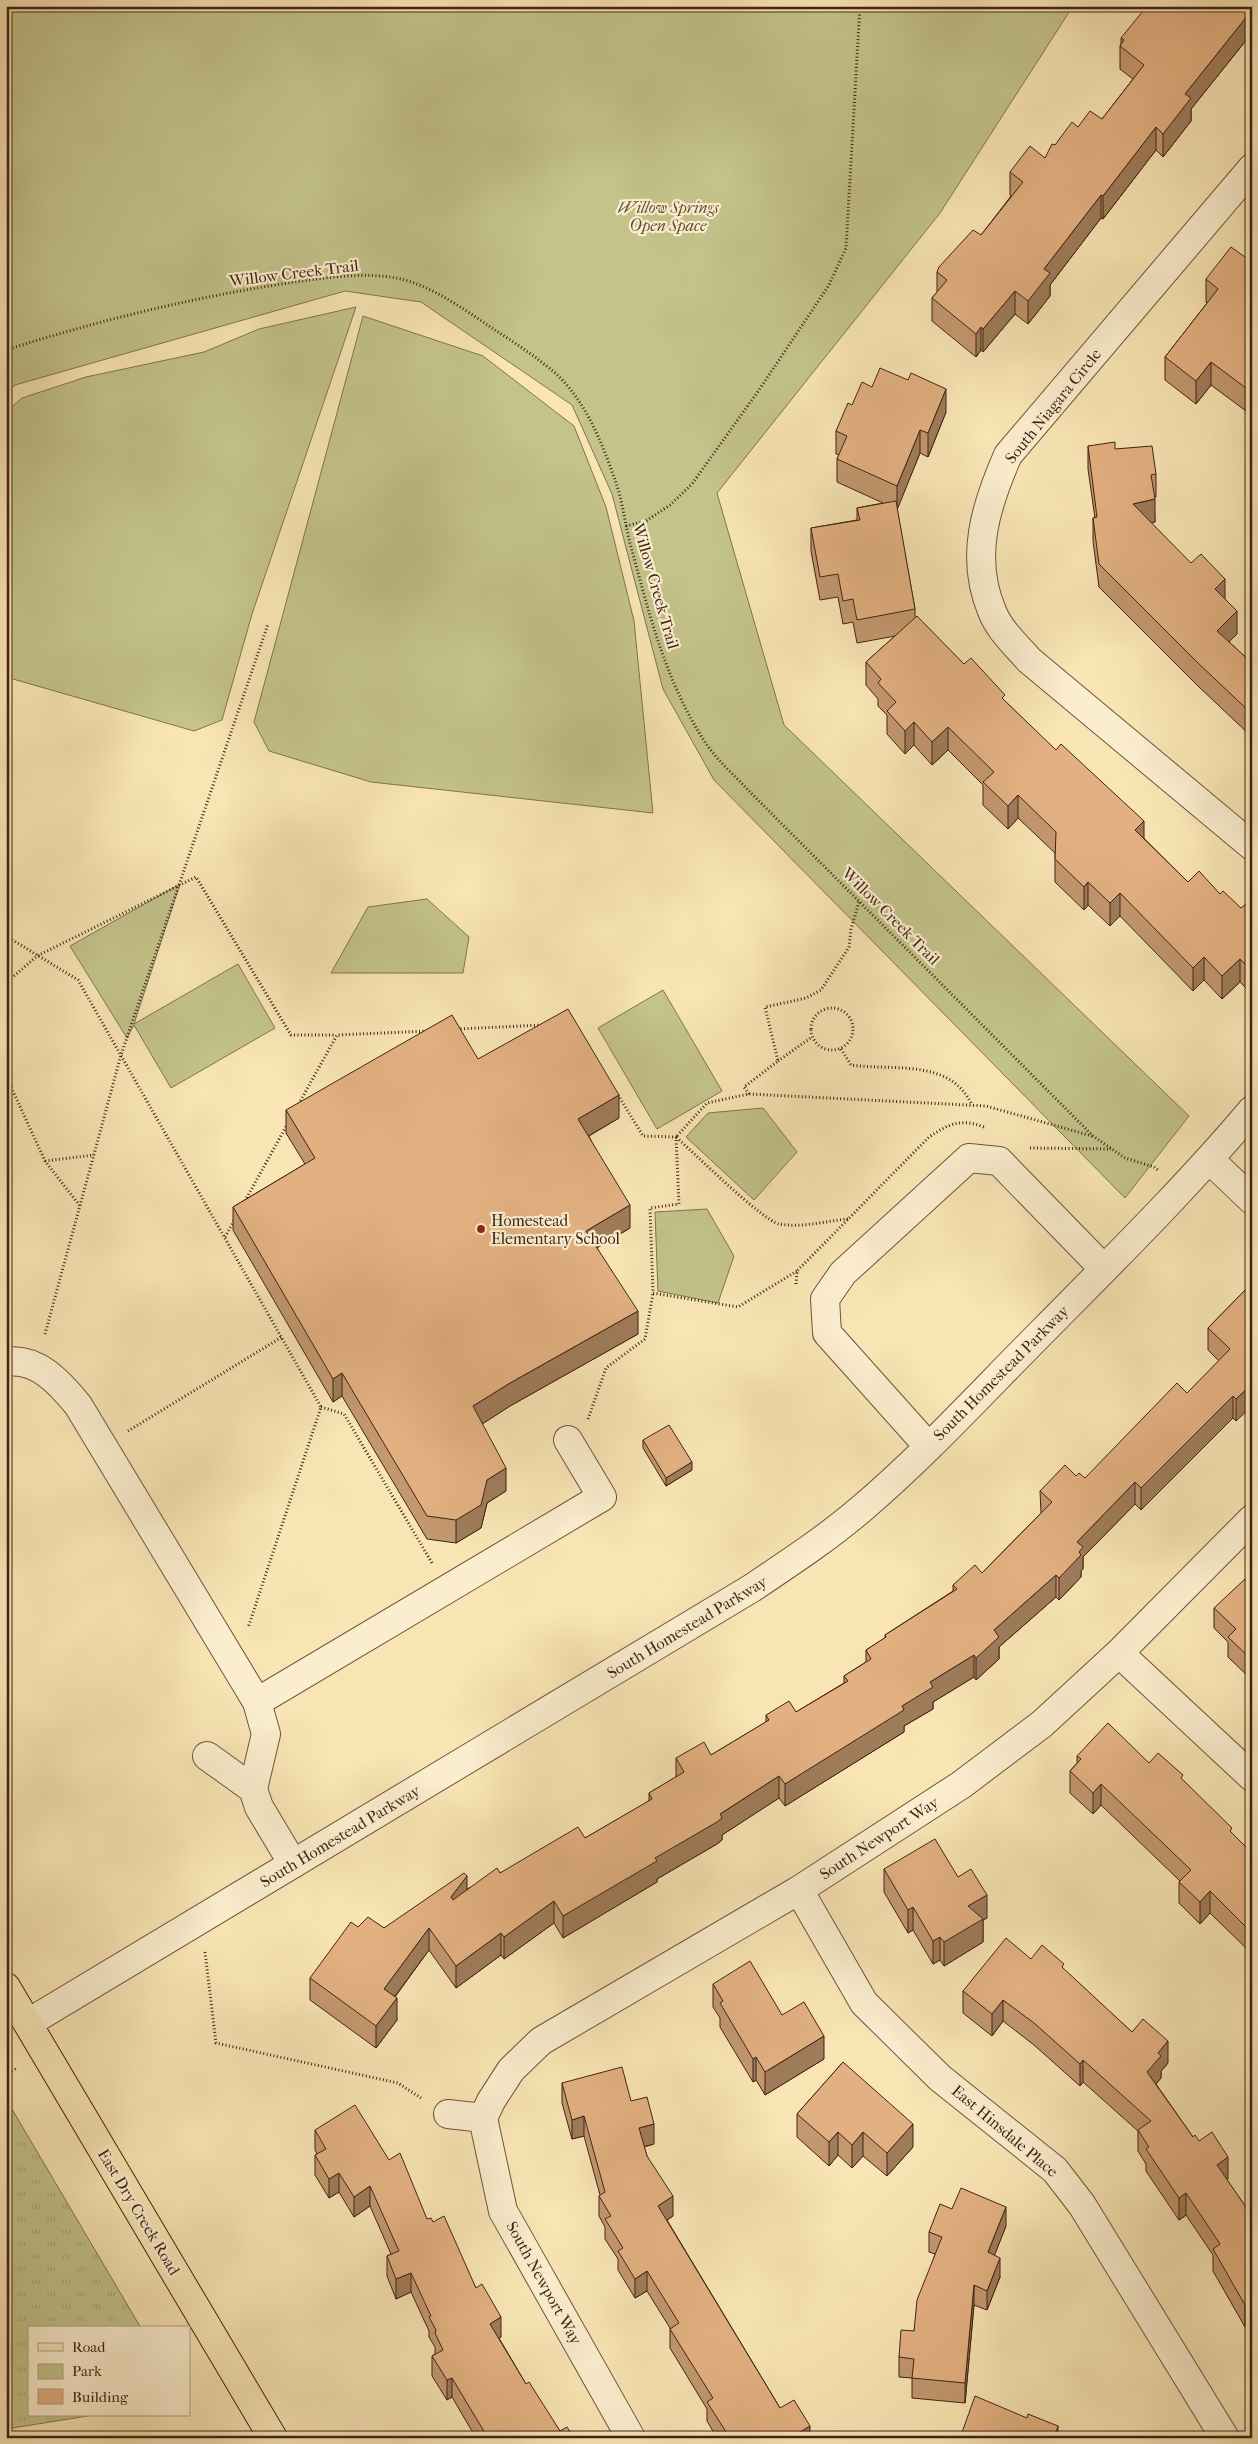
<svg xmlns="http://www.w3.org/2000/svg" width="1258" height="2444" font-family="'IM FELL French Canon',serif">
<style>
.grass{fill:url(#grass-tufts);stroke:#827350}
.park{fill:#c3c38a;stroke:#827350}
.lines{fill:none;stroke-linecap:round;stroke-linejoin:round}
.minor-casing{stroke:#6e543e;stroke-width:30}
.major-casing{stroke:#402316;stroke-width:30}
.path{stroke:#402316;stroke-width:3;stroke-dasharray:1 2.5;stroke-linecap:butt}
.minor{stroke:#fbeece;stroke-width:28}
.major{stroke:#f9e5b4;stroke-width:28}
.wall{fill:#c3986f;stroke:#402316}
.shaded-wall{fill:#9f7c5a;stroke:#402316}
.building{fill:#e3b181;stroke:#402316}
.poi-dot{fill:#8f2418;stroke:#fbeece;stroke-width:2}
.labels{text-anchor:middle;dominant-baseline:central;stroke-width:4.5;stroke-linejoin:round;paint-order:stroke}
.park-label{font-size:16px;font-style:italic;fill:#614b33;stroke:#fbeece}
.street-label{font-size:16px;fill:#402316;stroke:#fbeece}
.poi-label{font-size:16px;fill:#402316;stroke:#fbeece;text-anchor:start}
</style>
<defs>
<pattern id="grass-tufts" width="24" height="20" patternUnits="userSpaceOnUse" patternTransform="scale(1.25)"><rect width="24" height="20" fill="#c3c38a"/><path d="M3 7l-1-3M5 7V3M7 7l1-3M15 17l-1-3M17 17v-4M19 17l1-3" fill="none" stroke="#a9a776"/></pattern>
</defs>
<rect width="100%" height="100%" fill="#f9e5b4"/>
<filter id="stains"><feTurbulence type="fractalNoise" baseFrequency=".004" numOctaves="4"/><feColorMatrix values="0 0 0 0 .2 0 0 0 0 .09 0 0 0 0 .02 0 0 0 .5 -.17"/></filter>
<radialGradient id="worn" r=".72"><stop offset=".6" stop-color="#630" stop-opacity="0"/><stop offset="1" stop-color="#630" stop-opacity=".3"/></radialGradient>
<path class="grass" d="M6,2099L141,2328H29V2415H94L6,2429Z"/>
<path class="park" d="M6,6H1073L940,213L717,493L784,725L1189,1116L1125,1198L714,780L663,689L612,494L572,405L421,302L345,291L15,385L6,393Z
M356,307L252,614L222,720L194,731L6,677V412L22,398L86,377L204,352L259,329Z
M363,316L483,356L574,426L606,507L634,621L653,813L371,782L269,751L254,722Z
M180,884L134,1024L238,964L275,1028L171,1088L134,1025L127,1038L70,946Z
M427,899L469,937L463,973H331L368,907Z
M663,990L722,1091L657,1129L598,1028Z
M763,1108L797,1152L754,1200L686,1137L708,1113Z
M707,1209L734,1256L718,1303L658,1291L655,1212Z"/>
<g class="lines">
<g class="minor-casing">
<path id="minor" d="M1252,168L1008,455C986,505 969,557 992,611C999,630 1016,645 1029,660L1252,846
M1209,1159L1252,1200
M6,1362C37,1357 60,1383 78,1405L257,1702L266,1734L253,1789L259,1807L293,1864
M928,1446L827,1333L825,1299L843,1273L969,1158L999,1161L1104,1269
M1119,1653L1252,1777
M257,1702L602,1497L568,1440
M207,1756L253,1789
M799,1890L864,2003L940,2078L1055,2170L1082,2205L1225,2438
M28,2023L752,1588C789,1563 826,1539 860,1510C925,1455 983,1391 1044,1330C1114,1259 1187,1187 1252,1110
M448,2114L483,2118
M631,2438L503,2211L483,2118L491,2101L511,2070L541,2041L799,1890L961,1785L1042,1724L1119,1653L1252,1519"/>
</g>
<g class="major-casing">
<path id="major" d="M6,1987L273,2438"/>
</g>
<path class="path" d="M6,350C100,320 198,296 295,282C331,277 369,271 405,280C439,290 469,313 498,332C517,344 536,357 554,372C586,400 604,447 617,486C623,504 625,524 630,543C649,613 666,684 707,745C719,762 736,777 750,792L1093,1136L1125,1158L1154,1167L1158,1170
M626,526L646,521L670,505L692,484L759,390L829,285L846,248L860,6
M6,936L78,980L321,1407L248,1628
M6,983L37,956L196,877L291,1035H336
M811 1029a21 21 0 1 1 42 0a21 21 0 1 1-42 0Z
M457,1029L543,1025
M841,1049L851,1065C894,1071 950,1058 972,1105
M778,1061L812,1037
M6,1067L12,1089L45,1161L80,1206
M749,1094L744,1087L778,1061L765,1007L806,998L821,990L849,947L851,929L859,902
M618,1095L643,1136L676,1137L679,1204L650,1208L653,1293L738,1307L797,1271
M297,1107L337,1035L429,1031
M1030,1148L1111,1149
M45,1161L94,1155
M245,1201L288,1123
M848,1219C825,1221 803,1228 779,1224C762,1220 694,1153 676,1137L707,1103L749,1094L986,1106L1092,1136
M225,1237L235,1219
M796,1284L797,1271L929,1137C949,1124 960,1118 984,1127
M45,1334L121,1055L268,624
M321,1407L344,1414L432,1563
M588,1419L606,1368L645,1339L653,1293
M128,1431L282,1337
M205,1952L216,2043L398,2083L421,2098
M6,2075L17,2068"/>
<use href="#minor" class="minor"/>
<use href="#major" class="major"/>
</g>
<path class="wall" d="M1252,6V33L1191,109V121L1163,157L1156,150L1103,219L1101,218L1050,285V296L1028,324L1015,314L983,352L981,350L976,357L932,321V298L937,292V272L981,235L1011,196L1010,195V172L1045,158L1055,145L1078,127L1102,119L1133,79L1120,69V46L1121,44V38Z
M1252,262V402L1246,411L1211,385L1196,404L1165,380V357L1207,303L1206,302V279Z
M872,387L946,412L928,457L920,453L897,509L915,609V617L964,664L1005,701L1188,882L1220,894L1241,908L1252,910V986L1248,990L1240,982L1222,999L1204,980L1193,991L1120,916L1110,926L1088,905L1084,910L1055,882V853L1018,818L1008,829L983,805V785L948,750L932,765L914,745L905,754L887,734V715L878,706V699L866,685V662L895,636L857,643L853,622L843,624L838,597L820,600L811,551V528L857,520V508L883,503L837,482V459L839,455L836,454V431L852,405Z
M1088,446L1115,449L1156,474V497H1154L1155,522L1151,523L1225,600L1237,634L1229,642L1252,663V737L1198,686L1099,587L1093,541V518H1095L1088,469Z
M478,1059L619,1118L589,1136L630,1228L597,1248L638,1334L510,1406L482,1424L506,1491L487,1503L481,1528L456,1543L427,1539L342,1396L333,1402L233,1230V1207L305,1164L286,1133V1110Z
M1252,1283L1236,1421L1233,1418L1141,1510L1135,1504L1083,1557V1569L1081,1571V1577L1059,1600L1056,1597L999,1647V1659L976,1680L974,1677L933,1702V1709L904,1726V1732L785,1806L779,1798L722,1835V1840L717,1844L657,1879V1882L563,1938L554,1923L504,1959L501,1955L456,1988L429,1950L395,1997L397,2020L376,2048L310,2000V1978L358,1927L384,1928L467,1889L500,1873L585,1838L649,1801V1793L676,1777V1758L711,1755L766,1722V1715L796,1712L844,1683V1676L866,1662V1650L885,1638V1635L953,1591V1585L982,1573L1041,1513L1040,1491L1076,1476L1085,1478L1187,1393L1219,1361L1208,1350V1328Z
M643,1440L692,1470L666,1486L643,1448Z
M1252,1586V1680L1228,1657V1642L1214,1628V1608Z
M1077,1756L1149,1763L1183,1780L1232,1834L1252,1853V1965L1250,1963V1952L1210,1913L1200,1924L1179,1903V1882L1180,1881L1101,1805L1093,1814L1070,1793V1771L1077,1763Z
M884,1869L958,1877L987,1918L983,1920V1942L944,1966L940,1960L933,1964L913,1930L908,1933L884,1892Z
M1031,1959L1064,1970L1132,2032L1168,2063L1161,2071V2078L1156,2084L1193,2137L1228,2179L1227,2180L1252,2216L1245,2327L1213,2271V2255L1186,2215L1179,2220L1146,2171V2164L1138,2151V2131L1083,2082L1080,2086L1034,2045L1003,2021L992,2036L963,2013V1991Z
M713,1984L782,2015L824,2059L765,2095L756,2080L753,2082L720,2027V2018L713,2007Z
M843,2062L913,2147L887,2176L863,2156L852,2168L838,2155L829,2166L797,2137V2114Z
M562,2083L631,2101L654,2144L644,2147L647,2156L673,2216L667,2220L780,2408L810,2438H717L707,2421V2409L670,2348V2328L647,2291L635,2298L618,2270V2259L605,2239V2227L599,2216V2196L600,2195L584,2136L572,2139L562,2103Z
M315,2130L427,2219L433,2222L476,2288L501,2337L499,2338L526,2384L560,2431L574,2438H476L452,2397L447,2400L432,2376V2356L435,2354V2347L429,2337V2331L411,2292L396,2299L387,2276V2256L391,2254L370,2206L354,2217L339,2192L329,2198L315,2175V2155L317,2154L315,2150Z
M952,2209L1006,2226L994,2255L1000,2277L987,2310L974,2305L965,2403L912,2398V2378L899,2377V2357L914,2331L935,2254L929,2252V2232Z"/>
<path class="shaded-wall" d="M1252,10V33L1191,109V121L1163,157V134L1185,94Z
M1156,127V150L1103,219V196Z
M1101,195V218L1050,285V296L1028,324V301L1044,269Z
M1015,291V314L983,352V329Z
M981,327V350L976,357V334Z
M1211,362V385L1196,404V381Z
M1252,379V402L1246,411V388Z
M946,389V412L928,457V433Z
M920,430V453L897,510V486Z
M1155,499V522L1133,527V504Z
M1225,579V602L1215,589Z
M1237,611V634L1217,654V631Z
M914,722V745L905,754V731Z
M948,727V750L932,765V742Z
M1018,795V818L1008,829V806Z
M1144,821V844L1135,830Z
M1088,882V905L1084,910V887Z
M1120,893V916L1110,926V903Z
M1204,957V980L1193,991V968Z
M1240,959V982L1222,999V976Z
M1252,963V986L1248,990V967Z
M619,1095V1118L578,1142V1119Z
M630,1205V1228L586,1254V1231Z
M638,1311V1334L510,1406L473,1430V1406L510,1383Z
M342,1373V1396L333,1402V1379Z
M1252,1384V1406L1236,1421V1399Z
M1233,1396V1418L1141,1510V1488Z
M692,1462V1470L666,1486V1478Z
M506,1468V1491L487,1503L481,1528L456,1543V1520L487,1480Z
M1135,1482V1504L1083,1557V1569L1081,1571V1577L1059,1600V1578L1077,1542Z
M1056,1575V1597L999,1647V1659L976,1680V1658L994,1630Z
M974,1655V1677L933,1702V1709L904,1726V1732L785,1806V1784L902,1706L930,1682Z
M779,1776V1798L722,1835V1840L717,1844L657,1879V1882L563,1938V1916Z
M1101,1784V1805L1093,1814V1793Z
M467,1876V1898L451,1919V1897Z
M1210,1891V1913L1200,1924V1902Z
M987,1895V1918L983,1920V1942L944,1966V1942L968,1906Z
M554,1901V1923L504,1959V1937Z
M913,1907V1930L908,1933V1910Z
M429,1928V1950L384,2011V1989Z
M501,1933V1955L456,1988V1966Z
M940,1937V1960L933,1964V1941Z
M397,1998V2020L376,2048V2026Z
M1003,2000V2021L992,2036V2014Z
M824,2036V2059L765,2095V2072Z
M1168,2041V2063L1161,2071V2078L1147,2094V2072L1158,2053Z
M756,2057V2080L753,2082V2059Z
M1083,2060V2082L1080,2086V2064Z
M584,2116V2136L572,2139V2120Z
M654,2124V2144L639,2148V2128Z
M913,2124V2147L887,2176V2153Z
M838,2132V2155L829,2166V2142Z
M863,2132V2156L852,2168V2145Z
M1228,2157V2179L1217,2186V2165Z
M339,2173V2192L329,2198V2179Z
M370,2186V2206L354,2217V2197Z
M1186,2193V2215L1179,2220V2198Z
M673,2196V2216L658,2226V2206Z
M1006,2207V2226L988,2272V2252Z
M1000,2258V2277L987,2310V2291Z
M647,2271V2291L635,2298V2279Z
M411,2273V2292L396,2299V2279Z
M974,2285V2305L965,2403V2383Z
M1252,2301V2323L1245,2327V2305Z
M501,2317V2337L490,2343V2324Z
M452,2378V2397L447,2400V2380Z
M810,2426V2438H800V2432Z
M1058,2426V2438H1054Z"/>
<path class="building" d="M1147,6H1252V10L1185,94L1191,98L1163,134L1156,127L1103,196L1101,195L1044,269L1050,273L1028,301L1015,291L983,329L981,327L976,334L932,298L947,280L937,272L939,267L973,230L981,235L1023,182L1010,172L1030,146L1045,158L1052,144L1055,145L1072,122L1078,127L1090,111L1102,119L1144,65L1120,46L1124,40L1121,38Z
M1231,247L1252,262V267L1251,268L1252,269V379L1246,388L1211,362L1196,381L1165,357L1218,289L1206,279Z
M880,368L908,380L911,373L946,389L928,433L920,430L897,486L837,459L847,436L836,431L848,403L852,405L862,382L872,387Z
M1115,442V449L1152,446L1156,474L1151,475L1155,499L1133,504L1191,563L1201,554L1225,579L1215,589L1237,611L1217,631L1252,663V714L1198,663L1099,564L1093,518L1097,517L1088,446Z
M896,501L915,609L857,620L853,599L843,601L838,574L820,577L811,528L860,520L857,508Z
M917,616L964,664L971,658L1005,695L1002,698L1056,750L1061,744L1144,821L1135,830L1188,882L1199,871L1220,894L1223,891L1241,908L1246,904L1252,910V963L1248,967L1240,959L1222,976L1204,957L1193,968L1120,893L1110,903L1088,882L1084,887L1055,859L1056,832L1018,795L1008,806L983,782L994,772L948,727L932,742L914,722L905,731L887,711L896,702L878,683L881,679L866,662Z
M568,1009L619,1095L578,1119L630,1205L586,1231L638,1311L510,1383L473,1406L506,1468L487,1480L481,1505L456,1520L427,1516L342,1373L333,1379L233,1207L315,1158L286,1110L452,1015L478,1059Z
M1252,1283V1384L1236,1399L1233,1396L1141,1488L1135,1482L1077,1542L1083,1547L1079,1552L1081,1555L1059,1578L1056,1575L994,1630L999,1637L976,1658L974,1655L930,1682L933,1687L902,1706L904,1710L785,1784L779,1776L720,1814L722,1818L717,1822L655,1858L657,1861L563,1916L554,1901L504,1937L501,1933L456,1966L429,1928L384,1989L397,1998L376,2026L310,1978L351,1922L358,1927L368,1917L384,1928L464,1873L467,1876L451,1897L453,1900L497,1868L500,1873L578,1827L585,1838L652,1799L649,1793L684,1772L676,1758L704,1742L711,1755L769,1720L766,1715L789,1701L796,1712L848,1681L844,1676L871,1659L866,1650L886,1637L885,1635L957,1589L953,1585L975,1565L982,1573L1052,1502L1040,1491L1065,1465L1076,1476L1079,1473L1085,1478L1177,1383L1187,1393L1230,1349L1208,1328Z
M669,1425L692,1462L666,1478L643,1440Z
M1245,1579L1252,1586V1660L1228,1637L1236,1629L1214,1608Z
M1108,1723L1149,1763L1158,1753L1183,1775L1181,1778L1232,1828L1230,1831L1252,1853V1933L1210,1891L1200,1902L1179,1882L1191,1870L1101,1784L1093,1793L1070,1771L1081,1759L1077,1756Z
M935,1839L958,1877L971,1869L987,1895L968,1906L983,1919L944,1942L940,1937L933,1941L913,1907L908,1910L884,1869Z
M1006,1938L1031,1959L1042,1945L1064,1964L1062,1967L1132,2032L1143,2019L1168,2041L1158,2053L1161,2056L1147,2072L1193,2137L1195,2135L1199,2141L1212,2132L1228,2157L1217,2165L1252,2216V2301L1245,2305L1213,2249L1220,2244L1186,2193L1179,2198L1146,2149L1149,2147L1138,2130L1151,2121L1083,2060L1080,2064L1034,2023L1003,2000L992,2014L963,1991Z
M750,1961L782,2015L804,2002L824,2036L765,2072L756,2057L753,2059L720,2003L723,2001L713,1984Z
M843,2062L913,2124L887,2153L863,2132L852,2145L838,2132L829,2142L797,2114Z
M622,2067L631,2101L647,2097L654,2124L639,2128L647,2156L673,2196L658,2206L780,2408L794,2400L810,2426L800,2432L803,2438H730L707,2402L713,2398L670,2329L679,2323L647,2271L635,2279L618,2251L623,2248L605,2219L611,2216L599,2196L605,2192L584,2116L572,2120L562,2083Z
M355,2105L389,2160L400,2153L427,2219L431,2218L433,2222L444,2216L476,2288L482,2284L501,2317L490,2324L526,2384L529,2382L560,2431L567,2427L574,2438H488L452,2378L447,2380L432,2356L443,2350L435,2333L436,2330L429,2317L431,2316L411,2273L396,2279L387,2256L399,2251L370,2186L354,2197L339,2173L329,2179L315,2155L326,2149L315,2130Z
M961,2188L1006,2207L988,2252L1000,2258L987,2291L974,2285L965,2383L912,2378L914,2359L899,2357L901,2330L914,2331L917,2300L942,2237L929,2232L940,2204L952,2209Z
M975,2396L1027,2418L1028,2414L1058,2426L1054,2438H960Z"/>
<circle class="poi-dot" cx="481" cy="1229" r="5"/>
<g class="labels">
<g class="park-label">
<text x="668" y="207">Willow Springs<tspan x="668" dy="18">Open Space</tspan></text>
</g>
<g class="street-label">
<text transform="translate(294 273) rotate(-7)">Willow Creek Trail</text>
<text transform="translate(1053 406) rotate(-51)">South Niagara Circle</text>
<text transform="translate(656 586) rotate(74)">Willow Creek Trail</text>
<text transform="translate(891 916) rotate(45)">Willow Creek Trail</text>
<text transform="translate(1001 1373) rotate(-45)">South Homestead Parkway</text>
<text transform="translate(687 1627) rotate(-31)">South Homestead Parkway</text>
<text transform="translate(340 1836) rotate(-31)">South Homestead Parkway</text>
<text transform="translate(879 1838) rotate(-33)">South Newport Way</text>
<text transform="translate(1005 2131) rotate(40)">East Hinsdale Place</text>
<text transform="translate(139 2212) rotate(59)">East Dry Creek Road</text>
<text transform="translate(544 2283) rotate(61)">South Newport Way</text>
</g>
<g class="poi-label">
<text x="491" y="1220">Homestead<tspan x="491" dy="18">Elementary School</tspan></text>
</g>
</g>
<rect width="1258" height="2444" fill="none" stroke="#f9e5b4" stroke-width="25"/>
<rect x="8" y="8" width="1243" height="2429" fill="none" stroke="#402316" stroke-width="2.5"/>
<rect x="12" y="12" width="1233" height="2419" fill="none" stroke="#402316"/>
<rect x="28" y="2326" width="162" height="90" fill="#fbeece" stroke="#b09d84"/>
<rect x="38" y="2343" width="25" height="8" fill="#f9e5b4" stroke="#b09d84"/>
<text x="72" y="2352" font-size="15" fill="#402316">Road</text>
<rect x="38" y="2364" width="25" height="15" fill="#c3c38a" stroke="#b09d84"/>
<text x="72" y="2376" font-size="15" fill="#402316">Park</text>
<rect x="38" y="2389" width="25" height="15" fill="#e3b181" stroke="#b09d84"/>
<text x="72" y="2402" font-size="15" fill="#402316">Building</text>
<rect width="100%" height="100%" filter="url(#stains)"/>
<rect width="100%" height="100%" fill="url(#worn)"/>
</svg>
